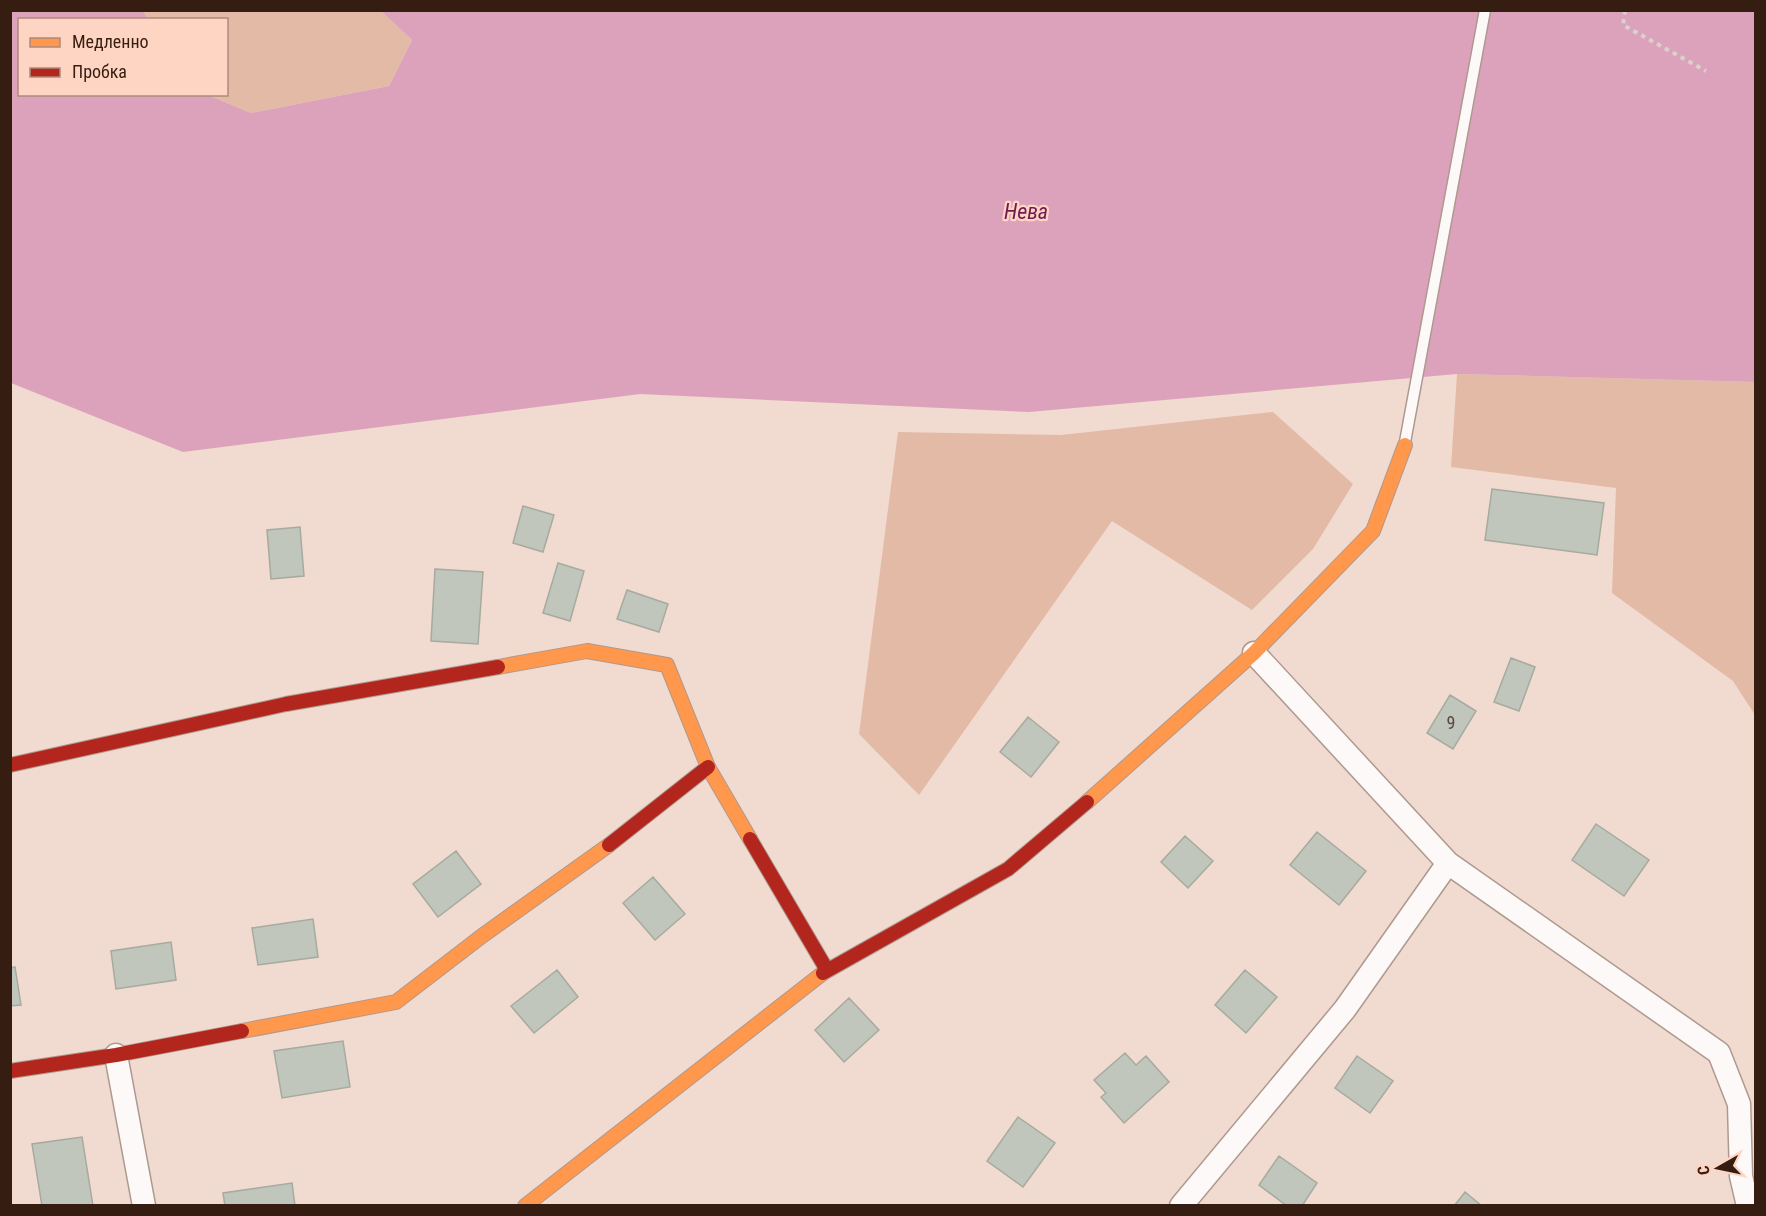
<svg xmlns="http://www.w3.org/2000/svg" width="1766" height="1216" font-family="'Roboto Condensed',sans-serif">
<style>
.green{fill:#e3baa6}
.water{fill:#dda2bb}
.building{fill:#c0c6bb;stroke:#a6aa9f;stroke-width:1.5}
.lines{fill:none;stroke-linecap:round;stroke-linejoin:round}
.lane-casing{stroke:#ae998e;stroke-width:13}
.street-casing{stroke:#ae998e;stroke-width:25}
.slow-casing{stroke:#ae998e;stroke-width:16}
.jam-casing{stroke:#ae998e;stroke-width:16}
.path{stroke:#d8d1cc;stroke-width:4;stroke-dasharray:4.5 4.5;stroke-linecap:butt}
.lane{stroke:#fdf9f8;stroke-width:10}
.street{stroke:#fdf9f8;stroke-width:22}
.slow{stroke:#ff974d;stroke-width:14}
.jam{stroke:#b3261e;stroke-width:14}
.labels{text-anchor:middle;dominant-baseline:central;stroke-width:4.5;stroke-linejoin:round;paint-order:stroke}
.number-label{font-size:18px;fill:#58473c}
.water-label{font-size:22px;font-style:italic;fill:#711a51;stroke:#fed5c2}
</style>
<rect width="100%" height="100%" fill="#f1dacf"/>
<path class="green" d="M143,11H381L412,40L389,86L251,113L208,95L226,94V20L148,19Z
M1457,374L1755,382V715L1733,681L1612,593L1616,488L1451,467Z
M1273,412L1353,484L1313,549L1252,610L1112,521L919,795L859,734L898,432L1061,435Z"/>
<path class="water" d="M10,11H143L148,19L20,20V94L208,95L251,113L389,86L412,40L381,11H1755V382L1457,374L1029,412L640,394L183,452L11,383Z"/>
<path class="building" d="M1492,489L1604,503L1597,555L1485,540Z
M523,506L554,515L543,552L513,543Z
M300,527L304,576L271,579L267,530Z
M558,563L584,571L570,621L543,613Z
M435,569L483,572L478,644L431,641Z
M627,590L668,604L659,632L617,619Z
M1511,658L1535,667L1519,711L1494,702Z
M1450,695L1476,711L1453,749L1427,733Z
M1028,717L1059,742L1031,777L1000,752Z
M1596,824L1649,860L1624,896L1572,860Z
M1317,832L1366,871L1339,905L1290,865Z
M1185,836L1213,861L1188,888L1161,862Z
M456,851L481,884L438,917L413,884Z
M653,877L685,914L655,940L623,903Z
M313,919L318,957L258,965L252,928Z
M171,942L176,980L116,989L111,951Z
M15,967L21,1005L10,1006V968Z
M557,970L578,997L534,1033L511,1006Z
M1245,970L1277,997L1246,1033L1215,1005Z
M849,998L879,1030L844,1062L815,1030Z
M343,1041L350,1087L282,1098L274,1051Z
M1125,1053L1136,1065L1146,1056L1169,1082L1124,1123L1101,1097L1106,1093L1094,1080Z
M1357,1056L1393,1081L1370,1113L1335,1088Z
M1018,1117L1055,1143L1023,1187L987,1161Z
M82,1137L93,1206H42L32,1144Z
M1279,1156L1317,1183L1302,1206H1287L1259,1185Z
M292,1183L295,1206H225L223,1193Z
M1465,1192L1482,1206H1454Z"/>
<g class="lines">
<g class="lane-casing">
<path id="lane" d="M1405,442L1485,10"/>
</g>
<g class="street-casing">
<path id="street" d="M1254,653L1448,863L1719,1053L1739,1104L1741,1176L1748,1206
M116,1055L144,1206
M1181,1206L1345,1009L1448,863"/>
</g>
<g class="slow-casing">
<path id="slow" d="M498,667L587,651L667,665L708,767L750,839
M1087,802L1254,653L1373,531L1405,445
M242,1031L396,1002L482,936L609,845
M525,1206L823,973"/>
</g>
<g class="jam-casing">
<path id="jam" d="M10,765L286,704L498,667
M750,839L827,970
M609,845L708,767
M823,973L1008,869L1087,802
M10,1071L116,1055L242,1031"/>
</g>
<path class="path" d="M1625,10L1623,25L1706,71"/>
<use href="#lane" class="lane"/>
<use href="#street" class="street"/>
<use href="#slow" class="slow"/>
<use href="#jam" class="jam"/>
</g>
<g class="labels">
<g class="number-label">
<text x="1451" y="722">9</text>
</g>
<g class="water-label">
<text x="1026" y="211">Нева</text>
</g>
</g>
<rect width="1766" height="1216" fill="none" stroke="#361d11" stroke-width="24"/>
<rect x="18" y="18" width="210" height="78" fill="#fed5c2" stroke="#ae8b7b" stroke-width="1.5"/>
<rect x="30" y="38" width="30" height="9" fill="#ff974d" stroke="#ae8b7b" stroke-width="1.5"/>
<text x="72" y="48" font-size="18" fill="#361d11">Медленно</text>
<rect x="30" y="68" width="30" height="9" fill="#b3261e" stroke="#ae8b7b" stroke-width="1.5"/>
<text x="72" y="78" font-size="18" fill="#361d11">Пробка</text>
<g transform="translate(1718 1168) rotate(261)" stroke="#fed5c2" stroke-width="4.5" paint-order="stroke">
<path d="M0-4.5L10 22L0 15L-10 22Z" fill="#361d11"/>
<text y="-9" font-size="16" font-weight="bold" text-anchor="middle" fill="#361d11">С</text>
</g>
</svg>
